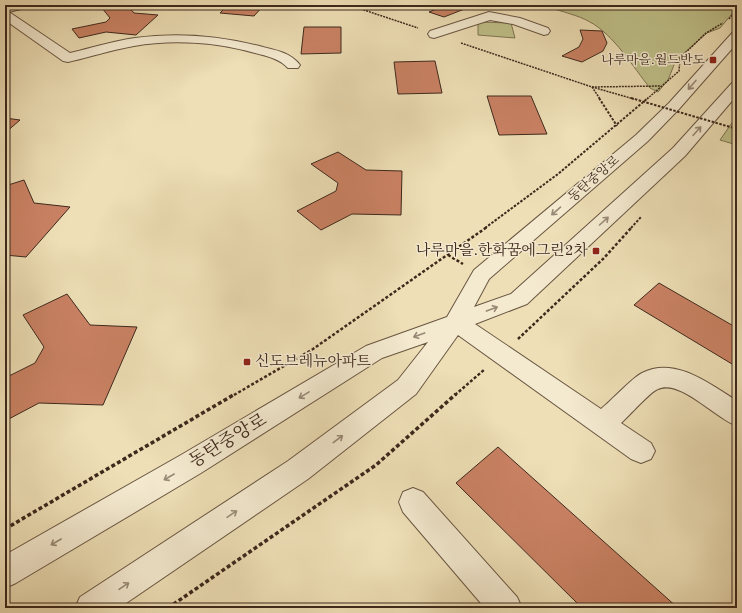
<svg xmlns="http://www.w3.org/2000/svg" width="742" height="613" font-family="'Old Standard TT','Noto Serif KR',serif">
<style>
.green{fill:#bfc089;stroke:#7e7452}
.building{fill:#ca8264;stroke:#3d281c}
.lines{fill:none;stroke-linecap:round;stroke-linejoin:round}
.minor-casing{stroke:#695642;stroke-width:2}
.path-far3{stroke:#3d281c;stroke-width:1.5;stroke-dasharray:2 1;stroke-linecap:butt}
.path-far2{stroke:#3d281c;stroke-width:2;stroke-dasharray:2.5 1.5;stroke-linecap:butt}
.path-far1{stroke:#3d281c;stroke-width:2.5;stroke-dasharray:3 2;stroke-linecap:butt}
.path{stroke:#3d281c;stroke-width:3.5;stroke-dasharray:4 2.5;stroke-linecap:butt}
.minor{fill:#f4ead0;fill-rule:evenodd}
.path-bridge-far1{stroke:#3d281c;stroke-width:1.5;stroke-dasharray:2 1;stroke-linecap:butt}
.path-bridge{stroke:#3d281c;stroke-width:2;stroke-dasharray:2.5 1.5;stroke-linecap:butt}
.oneway{stroke:#988976}
.poi-dot{fill:#8f2418;stroke:#f4ead0;stroke-width:1.5}
.labels{text-anchor:middle;dominant-baseline:central;stroke-width:3;stroke-linejoin:round;paint-order:stroke}
.far-poi-label{font-size:13px;fill:#3d281c;stroke:#f4ead0;text-anchor:end}
.far-street-label{font-size:13px;fill:#3d281c;stroke:#f4ead0}
.poi-label{font-size:15px;fill:#3d281c;stroke:#f4ead0;text-anchor:end}
.near-street-label{font-size:18px;fill:#3d281c;stroke:#f4ead0}
</style>
<rect width="100%" height="100%" fill="#eedfb6"/>
<filter id="stains"><feTurbulence type="fractalNoise" baseFrequency=".005" numOctaves="4"/><feColorMatrix values="0 0 0 0 .2 0 0 0 0 .09 0 0 0 0 .02 0 0 0 .5 -.17"/></filter>
<radialGradient id="worn" r=".72"><stop offset=".6" stop-color="#630" stop-opacity="0"/><stop offset="1" stop-color="#630" stop-opacity=".3"/></radialGradient>
<path class="green" d="M552,5H737V8L720,28L707,33L676,60L668,80L658,92L650,88C633,67 614,35 590,22C578,15 562,12 549,7Z
M478,22L511,23L515,38L478,35Z
M736,117H737V145L720,140Z"/>
<path class="building" d="M119,5H127L134,13L158,15L136,35L106,32L79,38L72,29L106,22L110,18L102,8Z
M228,5H264L254,16L220,13Z
M446,5H469L467,8L444,17L429,12Z
M304,27H341V53L301,54Z
M580,30L602,31L607,43L603,51L582,62L562,56L579,47L583,39Z
M435,61L442,93L398,94L394,62Z
M487,96H531L547,134L499,135Z
M5,118L20,120L5,133Z
M338,152L366,170L402,171L401,215L352,214L321,230L297,211L336,191L338,183L311,164Z
M24,180L34,203L70,207L26,257L5,255V186Z
M659,283L737,328V367L634,305Z
M67,294L90,325L137,327L103,405L39,403L5,421V378L35,363L44,347L23,315Z
M498,447L678,608H582L456,483Z"/>
<g class="lines">
<g class="minor-casing">
<path id="minor" d="M11,5H31L29,7L9,12L70,53C92,48 113,41 135,38C178,32 221,36 263,47C276,50 291,53 300,65L298,68H288C280,59 267,56 255,53C217,42 173,39 134,46C111,50 90,57 68,62L63,61L5,20V6Z
M489,12L520,18L548,28L550,31L548,34L544,35L513,24L490,20L434,38L430,37L428,34L430,31Z
M737,31V43L679,109L648,141L489,279L474,307L511,294L673,148L732,83L737,82V95L685,156L527,304L475,324L601,409C611,401 632,378 642,373C675,356 710,384 737,401V426C715,418 680,379 658,389C651,391 628,417 621,423L651,443L655,451L651,459L641,463L631,459L458,335L416,394L308,479L119,608H75L80,597L288,461L398,380L428,342L382,358L201,473L16,583L5,588V555L181,455L366,346L447,317L474,270L636,135L669,103L733,32Z
M413,488L423,492L517,597L522,608H485L403,512L399,502L403,492Z"/>
</g>
<path class="path-far3" d="M349,5L418,28
M42,8L55,5
M729,19L737,9
M461,43L592,87L661,86
M592,87L600,99
M647,99L679,71L680,58L706,33L723,23"/>
<path class="path-far2" d="M599,98L617,126
M485,228L558,174L648,98
M631,228L641,217"/>
<path class="path-far1" d="M448,255L463,264
M518,339L604,258L632,227
M234,395L313,349L487,227
M455,395L485,369"/>
<path class="path" d="M5,529L235,394
M168,608L376,465L456,394"/>
<use href="#minor" class="minor"/>
<path class="path-bridge-far1" d="M592,87L634,99"/>
<path class="path-bridge" d="M631,98L737,129"/>
</g>
<defs><path id="oneway-shaft" d="M-6 0H5M1.5-3L5.5 0L1.5 3" fill="none" stroke-width="1.6" stroke-linecap="round" stroke-linejoin="round"/></defs>
<g class="oneway">
<use href="#oneway-shaft" transform="translate(692 85) rotate(131)"/>
<use href="#oneway-shaft" transform="translate(697 131) rotate(-48)"/>
<use href="#oneway-shaft" transform="translate(556 211) rotate(139)"/>
<use href="#oneway-shaft" transform="translate(604 221) rotate(-42)"/>
<use href="#oneway-shaft" transform="translate(492 309) rotate(-20)"/>
<use href="#oneway-shaft" transform="translate(419 335) rotate(160)"/>
<use href="#oneway-shaft" transform="translate(304 395) rotate(149)"/>
<use href="#oneway-shaft" transform="translate(338 439) rotate(-37)"/>
<use href="#oneway-shaft" transform="translate(169 477) rotate(150)"/>
<use href="#oneway-shaft" transform="translate(232 514) rotate(-34)"/>
<use href="#oneway-shaft" transform="translate(56 542) rotate(150)"/>
<use href="#oneway-shaft" transform="translate(124 586) rotate(-34)"/>
</g>
<g class="poi-dot">
<rect x="709" y="56" width="8" height="8" rx="2"/>
<rect x="592" y="247" width="8" height="8" rx="2"/>
<rect x="243" y="358" width="8" height="8" rx="2"/>
</g>
<g class="labels">
<g class="far-poi-label">
<text x="705" y="60">나루마을.월드반도</text>
</g>
<g class="far-street-label">
<text transform="translate(594 179) rotate(-41)">동탄중앙로</text>
</g>
<g class="poi-label">
<text x="588" y="251">나루마을.한화꿈에그린2차</text>
<text x="255" y="362" text-anchor="start">신도브레뉴아파트</text>
</g>
<g class="near-street-label">
<text transform="translate(228 441) rotate(-31)">동탄중앙로</text>
</g>
</g>
<rect width="742" height="613" fill="none" stroke="#eedfb6" stroke-width="20"/>
<rect x="6" y="6" width="730" height="601" fill="none" stroke="#3d281c" stroke-width="2"/>
<rect x="10" y="10" width="722" height="593" fill="none" stroke="#3d281c"/>
<rect width="100%" height="100%" filter="url(#stains)"/>
<rect width="100%" height="100%" fill="url(#worn)"/>
</svg>
